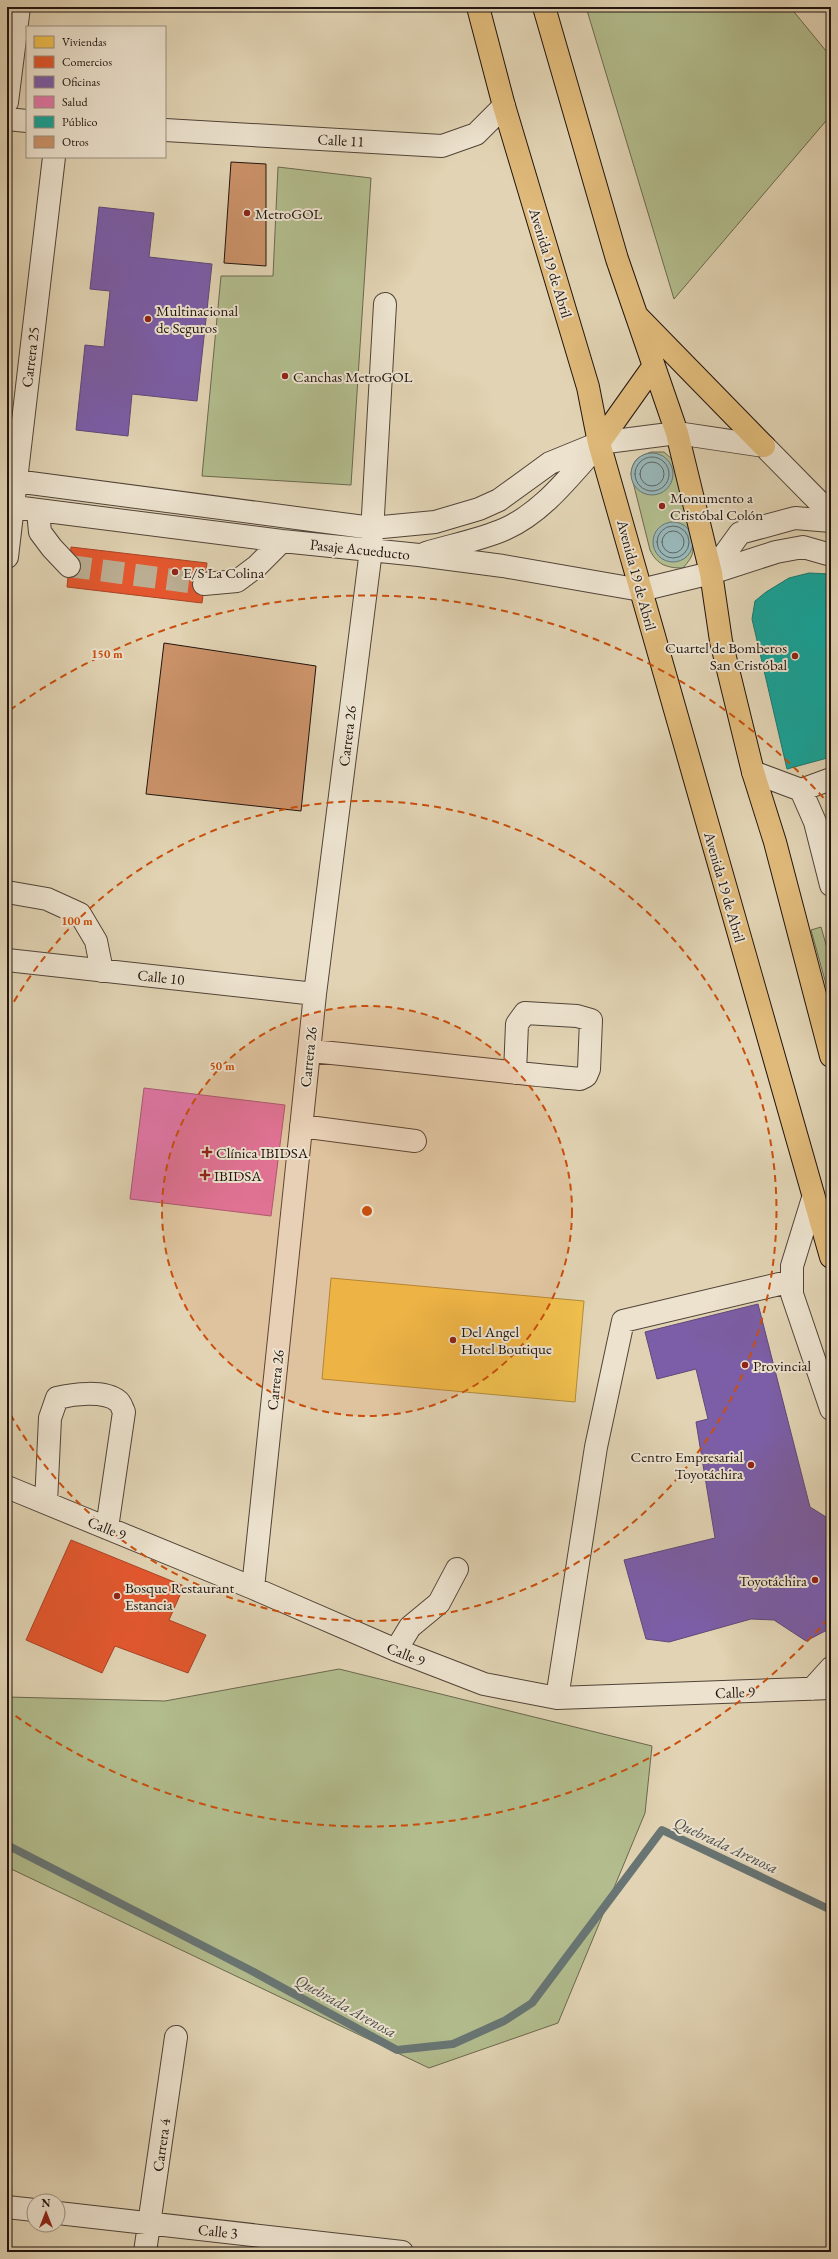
<svg xmlns="http://www.w3.org/2000/svg" width="838" height="2259" font-family="'EB Garamond',serif">
<style>
.green{fill:#b2bc8d;stroke:#6a684e}
.water{fill:#98b6b7;stroke:#687574}
.homes{fill:#f2c14e;stroke:#b38d3b}
.shops{fill:#e4572e;stroke:#aa4325}
.offices{fill:#7b5ea7;stroke:#604879}
.health{fill:#e377a8;stroke:#a9597a}
.public{fill:#17a398;stroke:#1a786f}
.lines{fill:none;stroke-linecap:round;stroke-linejoin:round}
.shore{stroke:#5c6563;stroke-width:1}
.stream{stroke:#687574;stroke-width:8}
.building{fill:#cb9269;stroke:#21140f}
.minor-tunnel{stroke:#bbad92;stroke-width:22;stroke-dasharray:22 11;stroke-linecap:butt}
.minor-casing{stroke:#514438;stroke-width:24}
.major-casing{stroke:#21140f;stroke-width:24}
.minor{stroke:#ece2ce;stroke-width:22}
.major{stroke:#e0ba7a;stroke-width:22}
.ring{fill:none;stroke:#ca4f0c;stroke-width:2;stroke-dasharray:7 5}
.poi-dot{fill:#8f2418;stroke:#ece2ce;stroke-width:1.5}
.labels{text-anchor:middle;dominant-baseline:central;stroke-width:4;stroke-linejoin:round;paint-order:stroke}
.street-label{font-size:15px;fill:#21140f;stroke:#ece2ce}
.poi-label{font-size:15px;fill:#21140f;stroke:#ece2ce;text-anchor:start}
.water-label{font-size:16px;font-style:italic;fill:#4b4d4a;stroke:#ece2ce}
.centre{fill:#ca4f0c;stroke:#ece2ce;stroke-width:2}
.ring-label{font-size:12px;text-anchor:middle;font-weight:bold;fill:#ca4f0c;stroke:#ece2ce;stroke-width:4;stroke-linejoin:round;paint-order:stroke}
</style>
<rect width="100%" height="100%" fill="#e1d3b3"/>
<filter id="stains"><feTurbulence type="fractalNoise" baseFrequency=".005" numOctaves="4"/><feColorMatrix values="0 0 0 0 .2 0 0 0 0 .09 0 0 0 0 .02 0 0 0 .5 -.17"/></filter>
<radialGradient id="worn" r=".72"><stop offset=".6" stop-color="#630" stop-opacity="0"/><stop offset="1" stop-color="#630" stop-opacity=".3"/></radialGradient>
<path class="green" d="M586,7H790L831,57V115L674,299Z
M278,167L371,178L351,485L202,476L221,276H273Z
M651,452H664L673,460C678,481 695,530 693,549C693,557 688,562 683,568C667,568 657,565 650,550L631,474C633,459 638,457 651,452Z
M821,927L831,962V1002L811,930Z
M339,1669L652,1746L645,1813L558,2023L429,2068L7,1867V1697L165,1701Z"/>
<path class="water" d="M631 474a21 21 0 1 1 42 0a21 21 0 1 1-42 0Z
M653 542a20 20 0 1 1 40 0a20 20 0 1 1-40 0Z"/>
<path class="homes" d="M331,1278L584,1301L575,1402L322,1379Z"/>
<path class="shops" d="M71,547L207,563L202,603L67,587Z
M71,1540L184,1586L169,1620L206,1635L188,1673L115,1646L102,1673L26,1640Z"/>
<path class="offices" d="M99,207L154,213L149,257L212,264L197,401L132,394L128,436L76,430L85,345L104,347L110,291L90,289Z
M758,1304L810,1507L831,1520V1628L806,1641L774,1620L751,1619L669,1642L646,1639L624,1560L715,1538L696,1422L708,1419L696,1369L657,1379L645,1332Z"/>
<path class="health" d="M144,1088L285,1105L271,1216L130,1199Z"/>
<path class="public" d="M809,573L831,574V757L787,769L752,619L755,601L766,592L789,578Z"/>
<g class="lines">
<path class="shore" d="M635 474a17 17 0 1 1 34 0a17 17 0 1 1-34 0Z
M640 474a12 12 0 1 1 24 0a12 12 0 1 1-24 0Z
M657 542a16 16 0 1 1 32 0a16 16 0 1 1-32 0Z
M662 542a11 11 0 1 1 22 0a11 11 0 1 1-22 0Z"/>
<path class="stream" d="M7,1845L250,1970L397,2050L453,2044L504,2021L532,2003L662,1830L831,1910"/>
</g>
<path class="building" d="M231,162L266,164V266L224,263Z
M164,643L316,666L301,811L146,794Z"/>
<g class="lines">
<path class="minor-tunnel" d="M69,566L204,584"/>
<g class="minor-casing">
<path id="minor" d="M7,102L19,7
M7,119L27,121
M165,130L442,146L476,134L504,106
M15,481L372,528L435,522L479,509L499,500L550,463L599,443L677,433L764,446L831,514
M7,506L282,541L419,555L503,566L641,590L711,573L776,552L803,547L831,555
M38,511L40,532L52,548L69,566
M426,553C452,545 480,540 505,529C543,512 570,476 597,446
M7,557L54,157
M711,573L740,533L795,518L831,521
M204,584L237,581L257,566L282,541
M753,772L801,790L815,822L831,885
M801,790L831,779
M7,892L47,899L80,914L96,941L102,971
M7,960L315,994
M309,1051C399,1059 489,1071 580,1079L586,1076L589,1069L591,1020L577,1016L525,1013L517,1024L515,1073
M301,1126L415,1141
M813,1198L792,1266V1294L831,1409
M7,1487L253,1588L396,1650L484,1684L557,1698L831,1688
M46,1503L50,1418L57,1398C73,1394 104,1390 118,1401C121,1403 122,1408 124,1412L107,1528
M253,1588L315,994L371,550L385,304
M396,1650L410,1627L439,1603L457,1569
M812,1689L831,1668
M557,1698L596,1447L623,1321L792,1281
M7,2207L34,2210
M58,2213L402,2252
M145,2252L176,2037"/>
</g>
<g class="major-casing">
<path id="major" d="M478,7L504,106L588,387L599,443L831,1257
M544,7L617,259L677,433L711,573L721,641L753,772L775,842L831,1056
M638,317L764,446
M599,443L653,367"/>
</g>
<use href="#minor" class="minor"/>
<use href="#major" class="major"/>
</g>
<circle cx="367" cy="1211" r="205" fill="#ca4f0c" fill-opacity=".12"/>
<g class="ring">
<circle cx="367" cy="1211" r="205"/>
<path d="M8 1012A410 410 0 1 1 8 1410"/>
<path d="M828 1619A615 615 0 0 1 10 1712M10 710A615 615 0 0 1 828 803"/>
</g>
<g class="poi-dot">
<circle cx="247" cy="213" r="4"/>
<circle cx="148" cy="319" r="4"/>
<circle cx="285" cy="376" r="4"/>
<circle cx="662" cy="506" r="4"/>
<circle cx="175" cy="572" r="4"/>
<circle cx="795" cy="656" r="4"/>
<path d="M205 1146h4v4h4v4h-4v4h-4v-4h-4v-4h4z"/>
<path d="M203 1169h4v4h4v4h-4v4h-4v-4h-4v-4h4z"/>
<circle cx="453" cy="1340" r="4"/>
<circle cx="745" cy="1365" r="4"/>
<circle cx="751" cy="1465" r="4"/>
<circle cx="815" cy="1580" r="4"/>
<circle cx="117" cy="1596" r="4"/>
</g>
<g class="labels">
<g class="street-label">
<text transform="translate(341 140) rotate(3)">Calle 11</text>
<text transform="translate(551 263) rotate(73)">Avenida 19 de Abril</text>
<text transform="translate(30 357) rotate(-83)">Carrera 25</text>
<text transform="translate(360 549) rotate(6)">Pasaje Acueducto</text>
<text transform="translate(637 575) rotate(75)">Avenida 19 de Abril</text>
<text transform="translate(347 736) rotate(-83)">Carrera 26</text>
<text transform="translate(725 887) rotate(74)">Avenida 19 de Abril</text>
<text transform="translate(161 977) rotate(6)">Calle 10</text>
<text transform="translate(308 1057) rotate(-84)">Carrera 26</text>
<text transform="translate(275 1380) rotate(-84)">Carrera 26</text>
<text transform="translate(107 1528) rotate(22)">Calle 9</text>
<text transform="translate(406 1654) rotate(22)">Calle 9</text>
<text transform="translate(735 1692) rotate(-2)">Calle 9</text>
<text transform="translate(161 2145) rotate(-82)">Carrera 4</text>
<text transform="translate(218 2231) rotate(6)">Calle 3</text>
</g>
<g class="poi-label">
<text x="255" y="213">MetroGOL</text>
<text x="156" y="310">Multinacional<tspan x="156" dy="17">de Seguros</tspan></text>
<text x="293" y="376">Canchas MetroGOL</text>
<text x="670" y="497">Monumento a<tspan x="670" dy="17">Cristóbal Colón</tspan></text>
<text x="183" y="572">E/S La Colina</text>
<text x="787" y="647" text-anchor="end">Cuartel de Bomberos<tspan x="787" dy="17">San Cristóbal</tspan></text>
<text x="216" y="1152">Clínica IBIDSA</text>
<text x="214" y="1175">IBIDSA</text>
<text x="461" y="1331">Del Angel<tspan x="461" dy="17">Hotel Boutique</tspan></text>
<text x="753" y="1365">Provincial</text>
<text x="743" y="1456" text-anchor="end">Centro Empresarial<tspan x="743" dy="17">Toyotáchira</tspan></text>
<text x="807" y="1580" text-anchor="end">Toyotáchira</text>
<text x="125" y="1587">Bosque Restaurant<tspan x="125" dy="17">Estancia</tspan></text>
</g>
<g class="water-label">
<text transform="translate(726 1845) rotate(25)">Quebrada Arenosa</text>
<text transform="translate(346 2006) rotate(29)">Quebrada Arenosa</text>
</g>
</g>
<circle cx="367" cy="1211" r="6" class="centre"/>
<g class="ring-label">
<text x="107" y="658">150 m</text>
<text x="77" y="925">100 m</text>
<text x="222" y="1070">50 m</text>
</g>
<rect width="838" height="2259" fill="none" stroke="#e1d3b3" stroke-width="24"/>
<rect x="8" y="8" width="822" height="2243" fill="none" stroke="#21140f" stroke-width="2"/>
<rect x="12" y="12" width="814" height="2235" fill="none" stroke="#21140f"/>
<rect x="26" y="26" width="140" height="132" fill="#ece2ce" stroke="#9b9082"/>
<rect x="34" y="36" width="20" height="12" fill="#f2c14e" stroke="#9b9082"/>
<text x="62" y="46" font-size="12" fill="#21140f">Viviendas</text>
<rect x="34" y="56" width="20" height="12" fill="#e4572e" stroke="#9b9082"/>
<text x="62" y="66" font-size="12" fill="#21140f">Comercios</text>
<rect x="34" y="76" width="20" height="12" fill="#7b5ea7" stroke="#9b9082"/>
<text x="62" y="86" font-size="12" fill="#21140f">Oficinas</text>
<rect x="34" y="96" width="20" height="12" fill="#e377a8" stroke="#9b9082"/>
<text x="62" y="106" font-size="12" fill="#21140f">Salud</text>
<rect x="34" y="116" width="20" height="12" fill="#17a398" stroke="#9b9082"/>
<text x="62" y="126" font-size="12" fill="#21140f">Público</text>
<rect x="34" y="136" width="20" height="12" fill="#cb9269" stroke="#9b9082"/>
<text x="62" y="146" font-size="12" fill="#21140f">Otros</text>
<g transform="translate(46 2213)"><circle r="19" fill="#ece2ce" stroke="#9b9082"/>
<path d="M0-3L7 15L0 10L-7 15Z" fill="#8f2418"/>
<text y="-6" font-size="11" font-weight="bold" text-anchor="middle" fill="#21140f">N</text>
</g>
<rect width="100%" height="100%" filter="url(#stains)"/>
<rect width="100%" height="100%" fill="url(#worn)"/>
</svg>
